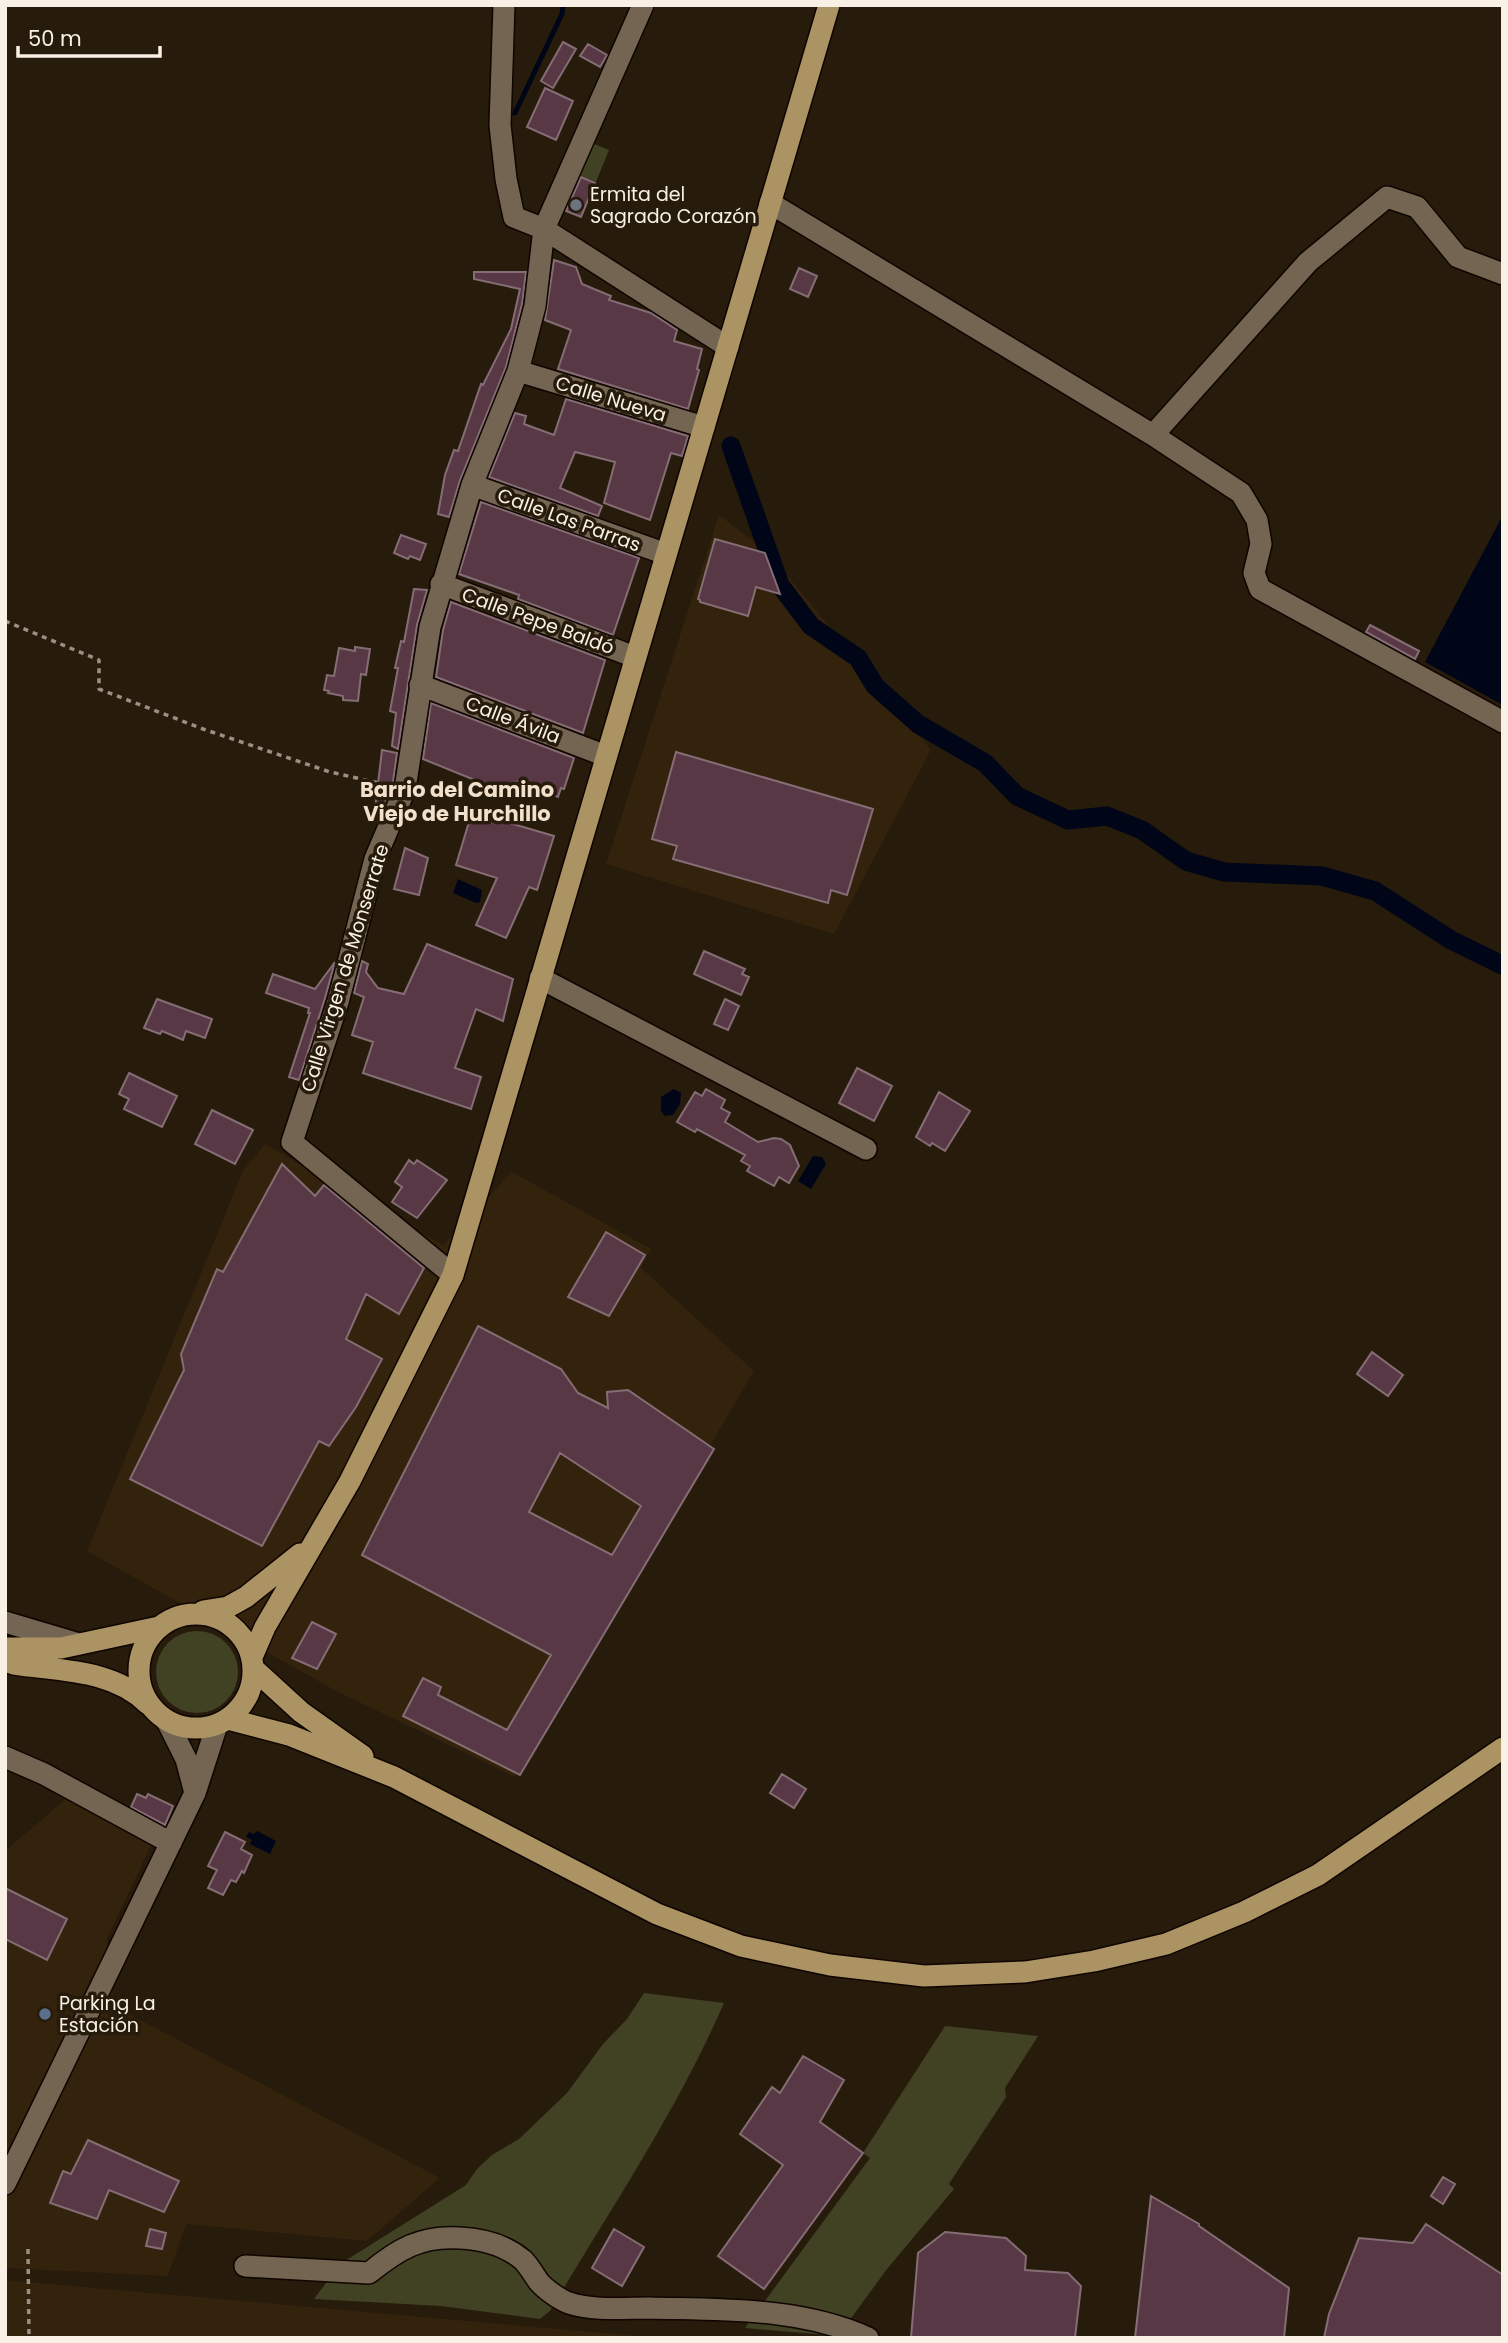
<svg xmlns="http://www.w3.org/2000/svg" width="1508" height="2343" font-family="Poppins,sans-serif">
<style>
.built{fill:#33220c}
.green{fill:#404223}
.water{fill:#000517}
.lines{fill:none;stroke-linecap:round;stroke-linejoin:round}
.stream{stroke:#000517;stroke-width:5}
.canal{stroke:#000517;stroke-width:19}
.building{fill:#583844;stroke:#856d75;stroke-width:2;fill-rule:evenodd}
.minor-casing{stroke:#100500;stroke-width:24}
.major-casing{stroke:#100500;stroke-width:24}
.path{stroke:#9a9083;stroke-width:3.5;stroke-dasharray:5 5;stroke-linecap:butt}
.minor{stroke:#746553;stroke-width:21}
.major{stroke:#ab9364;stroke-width:21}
.worship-dot{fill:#6b7280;stroke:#271b0b;stroke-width:2.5}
.service-dot{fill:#5c6f8a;stroke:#271b0b;stroke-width:2.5}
.labels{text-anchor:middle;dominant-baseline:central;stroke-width:7;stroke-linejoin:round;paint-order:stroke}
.poi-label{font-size:19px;fill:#f9f1e6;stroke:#271b0b;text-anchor:start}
.street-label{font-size:19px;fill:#f9f1e6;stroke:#271b0b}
.neighbourhood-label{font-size:21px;font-weight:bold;fill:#f1e0cb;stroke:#271b0b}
</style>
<rect width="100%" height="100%" fill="#271b0b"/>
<path class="built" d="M719,515L768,552L931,750L834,934L606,864Z
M265,1144L443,1245L512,1172L651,1249L641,1268L754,1371L515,1777L336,1691L87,1551L243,1171Z
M73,1793L154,1839L107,1939L114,2006L440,2178L367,2241L186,2224L168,2276L5,2268V1851Z
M5,2280L660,2338H5Z"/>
<path class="green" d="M592,143L609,150L596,182L579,175Z
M156 1672a41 41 0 1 1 82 0a41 41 0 1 1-82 0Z
M644,1993L724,2003C677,2111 610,2210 550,2311L540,2319L441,2306L314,2299L340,2264L466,2185L477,2169L492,2155L519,2139L567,2093L603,2044L627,2019Z
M945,2026L1038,2036L1005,2088L1006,2097L949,2184L954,2189L887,2269L838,2336L745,2328L870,2158L863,2153Z"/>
<path class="water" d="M1503,515V705L1425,662Z
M458,879L482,890L480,902L476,903L453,893Z
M674,1089L681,1093L680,1104L673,1115L665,1116L661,1111V1097Z
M813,1156L822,1157L826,1164L811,1189L798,1181Z
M257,1831L276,1841L270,1854L250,1844L252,1840L246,1837L249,1832L254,1834Z"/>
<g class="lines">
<path class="stream" d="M515,113L562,14L563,5"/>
<path class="canal" d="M731,446L780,585L811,626L858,658L875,686L918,724L985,763L1017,796L1068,820L1107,816L1142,830L1186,861L1224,872L1322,876L1375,891L1451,940L1502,965"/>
</g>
<path class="building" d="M563,42L576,49L553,88L541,81Z
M588,44L607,55L600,67L580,56Z
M545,88L573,101L556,140L527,127Z
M581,177L595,183L581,217L566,211Z
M554,260L576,267L582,284L611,296L609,300L651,313L677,330L674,341L702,349L697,369L699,370L688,409L558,369L571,330L545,320Z
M799,268L817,276L808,297L790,289Z
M474,272H526L522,304L506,367L460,480L449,517L438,514L445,475L454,450L458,451L481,384L483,385L511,329L520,289L474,279Z
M566,399L688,436L682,456L671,453L650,520L604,503L615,462L575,452L560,488L602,506L598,516L489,477L515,413L526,416L524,424L554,435Z
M481,502L639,558L613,635L518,599L519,595L459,574Z
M401,535L426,544L420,560L410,556L408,559L394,553Z
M715,539L765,553L780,594L756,587L748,616L700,602V600L698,599Z
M414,589L427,590L417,625L398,749L392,746L396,713L390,711L398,668H395L401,641L404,642Z
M451,602L605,660L583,733L436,677L443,630Z
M1370,625L1419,651L1415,659L1366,632Z
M355,647L370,649L366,675L361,674L358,701L343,700V696L328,693L329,691L324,690L327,675L334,676L339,648L355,651Z
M431,703L574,758L564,789L561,788L558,797L518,781L517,783L514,782L509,794L423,759Z
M382,750L397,753L393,782L378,818L374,817Z
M676,752L873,809L847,895L831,890L828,903L673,859L677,846L652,839Z
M472,812L554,836L537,890L529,887L506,938L476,925L497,878L456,865Z
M405,848L428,858L419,895L394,889Z
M427,944L513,979L503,1021L476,1009L455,1068L481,1077L471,1109L363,1073L373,1042L352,1035L364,997L354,993L362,961L368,964L366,972L378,988L404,994Z
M704,951L745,969L742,974L749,977L741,995L694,974Z
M335,962L325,998L299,1080L289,1077L310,1013H308L309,1008L266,993L273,974L315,989Z
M157,999L212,1019L205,1038L186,1031L183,1040L162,1031L160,1034L144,1028Z
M725,999L739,1006L728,1030L714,1024Z
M857,1068L892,1086L874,1121L839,1103Z
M129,1073L177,1096L162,1127L124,1109L129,1099L119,1094Z
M706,1089L725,1100L721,1108L730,1113L725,1122L758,1142L774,1138L781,1139L790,1145L799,1166L789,1183L779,1177L774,1186L747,1171L750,1166L741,1161L745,1155L697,1129L695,1132L677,1122L695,1092L702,1096Z
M939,1092L970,1111L945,1151L932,1143L930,1146L916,1137Z
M212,1110L253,1130L235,1164L195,1144Z
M409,1160L414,1164L417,1160L447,1180L417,1218L392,1202L402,1187L395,1182Z
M282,1164L315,1196L324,1185L424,1268L399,1314L366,1294L346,1339L382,1359L356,1407L329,1446L319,1441L262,1546L130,1479L184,1370L181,1354L217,1269L223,1272Z
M606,1232L645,1255L609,1316L568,1297Z
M478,1326L561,1369L578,1393L608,1408L607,1392L628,1390L714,1449L520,1775L403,1716L423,1678L441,1687L438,1695L507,1730L551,1655L362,1555ZM560,1453L641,1506L612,1555L529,1512Z
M1372,1352L1403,1375L1388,1396L1357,1374Z
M312,1622L336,1634L317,1669L292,1658Z
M782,1774L806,1789L794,1808L770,1793Z
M137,1794L146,1798L148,1794L173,1806L165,1825L131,1807Z
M225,1832L245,1842L241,1849L252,1855L244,1873L242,1871L236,1882L231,1880L223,1895L208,1888L217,1870L208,1866Z
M5,1888L67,1919L47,1960L5,1939Z
M803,2056L844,2080L820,2122L863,2153L764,2289L718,2256L783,2165L740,2134L772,2087L780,2093Z
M88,2140L179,2181L164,2212L109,2190L97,2219L50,2203L63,2171L71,2174Z
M1443,2177L1455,2184L1443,2204L1431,2196Z
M1151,2196L1199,2224V2226L1289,2288L1284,2338H1135Z
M1426,2224L1503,2275V2338H1324L1329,2314L1359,2238L1413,2243Z
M150,2229L166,2233L162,2249L146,2246Z
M614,2229L644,2247L622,2286L592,2268Z
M945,2232L1006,2238L1026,2256L1025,2270L1068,2273L1081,2286L1075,2338H911L918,2253Z"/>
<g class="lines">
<g class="minor-casing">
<path id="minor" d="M504,5L500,125L506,179L514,217L544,229L728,347
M770,203L1153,435L1241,493L1257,520L1261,544L1254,573L1260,589L1503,722
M518,371L704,427
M1153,435L1308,262L1387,197L1417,207L1458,257L1503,274
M472,485L666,554
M441,584L635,657
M420,685L606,756
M540,978L866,1149
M453,1275L292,1142L338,1002L375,859L405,789L430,627L472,485L518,371L535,306L544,229L643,5
M5,1622L79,1644
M167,1721L186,1759L195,1793
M5,1757L44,1774L171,1843
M5,2184L195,1793L217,1725
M245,2266L369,2273C397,2250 421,2235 460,2238C483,2239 505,2245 523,2260C529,2266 534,2275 539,2282C545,2289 560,2300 569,2303C593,2311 624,2308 649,2308C721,2310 801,2307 868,2338"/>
</g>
<g class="major-casing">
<path id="major" d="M203,1611L228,1607L246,1597L300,1554
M139 1671a57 57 0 1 1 114 0a57 57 0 1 1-114 0Z
M5,1648H61L159,1627
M252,1657L265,1627L350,1481L453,1275L829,5
M5,1661L14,1664C59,1671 113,1669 148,1704
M254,1669L301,1712L363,1756
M228,1719L289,1735L394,1777L657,1914L741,1946L830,1965L924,1976L1025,1972L1094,1961L1166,1944L1244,1912L1318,1875L1503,1748"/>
</g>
<path class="path" d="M5,621L99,660V689L203,729L330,772L388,785
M28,2249L29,2338"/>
<use href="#minor" class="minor"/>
<use href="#major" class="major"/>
</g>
<circle class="worship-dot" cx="576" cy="205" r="7"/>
<circle class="service-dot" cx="45" cy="2014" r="7"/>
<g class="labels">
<g class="poi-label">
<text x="590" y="194">Ermita del<tspan x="590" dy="22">Sagrado Corazón</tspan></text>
<text x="59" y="2003">Parking La<tspan x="59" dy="22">Estación</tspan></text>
</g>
<g class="street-label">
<text transform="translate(611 399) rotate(17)">Calle Nueva</text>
<text transform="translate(569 520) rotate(20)">Calle Las Parras</text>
<text transform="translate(538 621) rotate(20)">Calle Pepe Baldó</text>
<text transform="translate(513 720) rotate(21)">Calle Ávila</text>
<text transform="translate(345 968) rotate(-73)">Calle Virgen de Monserrate</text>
</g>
<g class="neighbourhood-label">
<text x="457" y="789">Barrio del Camino<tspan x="457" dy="24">Viejo de Hurchillo</tspan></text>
</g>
</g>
<rect width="1508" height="2343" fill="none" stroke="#f9f1e6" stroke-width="14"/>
<path d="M18 46v10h142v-10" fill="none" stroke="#f9f1e6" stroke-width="3.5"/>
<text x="28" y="46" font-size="21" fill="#f9f1e6" stroke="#271b0b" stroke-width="5" paint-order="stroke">50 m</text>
</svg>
